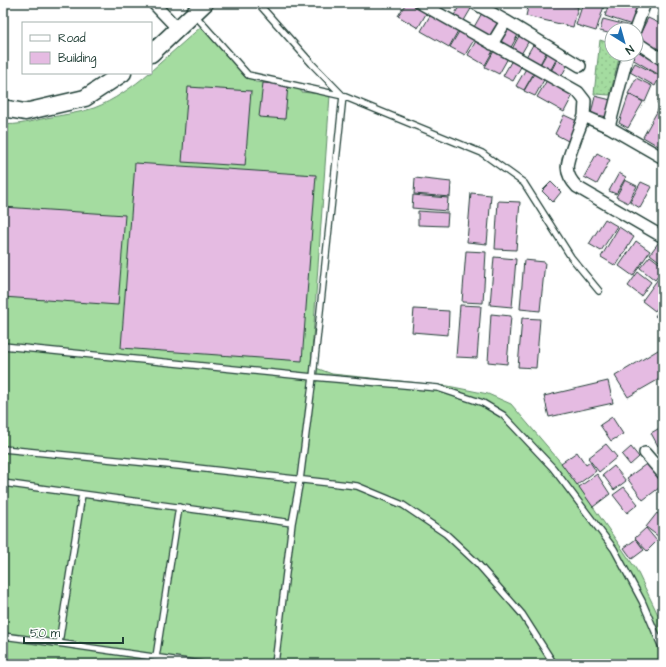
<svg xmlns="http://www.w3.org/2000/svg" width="666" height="667" font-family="'Architects Daughter',sans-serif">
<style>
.park{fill:url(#park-dots);stroke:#628c6a}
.pitch{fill:#a4dca0;stroke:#628c6a}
.building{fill:#e5bbe2;stroke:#1f3d34}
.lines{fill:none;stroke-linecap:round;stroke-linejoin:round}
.lane-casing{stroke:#1f3d34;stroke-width:8}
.street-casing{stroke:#1f3d34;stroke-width:14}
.secondary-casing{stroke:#1f3d34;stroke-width:19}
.lane{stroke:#fff;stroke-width:5.5}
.street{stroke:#fff;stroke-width:11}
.secondary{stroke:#fff;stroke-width:16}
</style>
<defs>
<pattern id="park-dots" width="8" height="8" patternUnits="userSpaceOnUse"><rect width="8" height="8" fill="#a4dca0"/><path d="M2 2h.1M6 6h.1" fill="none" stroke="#8dbe8a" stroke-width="1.8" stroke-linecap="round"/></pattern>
</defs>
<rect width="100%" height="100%" fill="#fff"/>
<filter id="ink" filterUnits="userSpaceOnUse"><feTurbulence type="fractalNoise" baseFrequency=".025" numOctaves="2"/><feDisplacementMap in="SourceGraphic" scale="8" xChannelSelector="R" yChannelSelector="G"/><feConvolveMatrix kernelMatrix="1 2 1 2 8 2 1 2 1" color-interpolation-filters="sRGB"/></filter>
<g filter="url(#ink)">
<path class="park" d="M600,40L612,44V54H620L610,95L594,94Z"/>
<path class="pitch" d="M203,25L255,82L288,85H301V92L330,95L311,366L332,374L448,386L488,394L511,404L569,472L636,569L663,625V664H3V124C17,126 32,121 46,118C62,115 79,113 94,108C113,101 134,86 149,73H151V71Z"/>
<path class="building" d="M378,3H387L385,7Z
M406,3H411L427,12L418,28L398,16Z
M461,3H466L472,7L462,24L452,19Z
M529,3H562L578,7L573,27L526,16Z
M583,3H605L596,31L576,25Z
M609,3H639L632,25L605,16Z
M663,6V18L658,15Z
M482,13L501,24L493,38L474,27Z
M431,14L459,29L449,47L421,31Z
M648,18L663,25V53L637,40Z
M603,19L630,26L629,30H612V34L600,31Z
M507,26L519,33L509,51L497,45Z
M460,30L475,38L465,55L450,47Z
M520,34L530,39L520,56L511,51Z
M477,39L494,49L485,65L468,55Z
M534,43L547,51L540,64L526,57Z
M640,46L663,62V77L632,59Z
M494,51L508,58L499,74L485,67Z
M548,51L558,56L549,73L539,67Z
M559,56L569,62L560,79L550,73Z
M512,60L522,65L513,81L503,76Z
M635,63L660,76L655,86L630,72Z
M527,67L535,71L524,90L516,86Z
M535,72L545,78L535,96L524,91Z
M636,78L652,86L645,102L628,94Z
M547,80L573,95L564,112L537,97Z
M263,83L288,85L285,119L259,117Z
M188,87L251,91L245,166L182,162Z
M663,91V106L657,103Z
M629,94L643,102L628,128L619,123Z
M595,96L611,100L608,117L591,114Z
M659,108L663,110V141L660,147L643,137Z
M564,115L577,121L568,141L555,134Z
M597,153L610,160L597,184L584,177Z
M135,163L316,175L302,361L121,348Z
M619,173L626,177L616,194L609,191Z
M415,178L451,182L450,197L414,194Z
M625,180L637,186L628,203L616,197Z
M551,182L561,192L553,202L542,191Z
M641,182L652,187L640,208L630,202Z
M471,193L491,195L487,244L467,242Z
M413,195L448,198L447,211L412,208Z
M498,201L520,202L516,250L495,249Z
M3,207L125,215L118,305L3,297Z
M418,211L448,213L447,226L418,225Z
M605,219L617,226L601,251L589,244Z
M619,227L634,237L616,266L601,257Z
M661,239L663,240V264L650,254Z
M636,241L650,251L633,276L619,266Z
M466,251L486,252L483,303L462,302Z
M650,256L663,266V269L655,280L640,268Z
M494,257L516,259L512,307L490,305Z
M524,260L545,262L540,311L520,309Z
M638,272L651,282L641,296L628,286Z
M663,272V300L655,311L642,301Z
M460,305L481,306L477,358L456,357Z
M663,305V322L655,316Z
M414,309L449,311L448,335L412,332Z
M491,314L511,316L507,364L488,362Z
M522,318L540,319L536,368L518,367Z
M663,347V377L628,397L615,376Z
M608,381L613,403L549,417L544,396Z
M612,417L623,434L611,441L600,425Z
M663,426V443L658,446L651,433Z
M606,444L617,457L599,472L588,458Z
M631,447L639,457L630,465L622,455Z
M577,452L586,465L590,462L596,471L577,485L561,463Z
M649,462L663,480V485L643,500L627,478Z
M614,466L626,481L614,490L603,475Z
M597,474L610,494L593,507L579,487Z
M624,487L638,504L627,513L613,495Z
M657,513L663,517V533L659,537L646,527Z
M646,528L657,541L647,551L635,538Z
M636,539L644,550L632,559L624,548Z"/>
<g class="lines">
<g class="lane-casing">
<path id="lane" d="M258,3L312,64L343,96L313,377L300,480L292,523L275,664
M194,14L248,75L343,96L482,153L524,183L571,257L599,291
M3,346L313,377L438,388L483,403L503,415L553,468L614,549L642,601L663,650
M3,449L179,466L357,486L403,505L446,534L477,563L522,614L554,664
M3,483L292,523
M3,636L64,644L201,664
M59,643L82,494
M156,657L179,507"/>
</g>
<g class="street-casing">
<path id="street" d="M153,3L178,29
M420,3L578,92L585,101L584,116
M474,3L506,21
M635,30L645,3
M636,42L663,60
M492,44L506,21L580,66
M628,54L609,127L663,158
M609,127L584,116C581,125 577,134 574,143C567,162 562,171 577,187L663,237
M645,453L663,474"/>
</g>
<g class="secondary-casing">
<path id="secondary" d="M151,54L205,3
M3,108L25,112L85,98L123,73"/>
</g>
<use href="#lane" class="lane"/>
<use href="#street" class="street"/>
<use href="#secondary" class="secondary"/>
</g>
</g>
<rect width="666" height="667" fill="none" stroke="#fff" stroke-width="16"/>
<rect x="8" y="8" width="650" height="651" fill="none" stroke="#1f3d34" stroke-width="1.5" filter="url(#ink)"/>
<rect x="22" y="22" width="130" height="52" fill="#ffffff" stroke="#a5b1ae"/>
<rect x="30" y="35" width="20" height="6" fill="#ffffff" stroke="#a5b1ae"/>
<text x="58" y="42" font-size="12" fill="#1f3d34">Road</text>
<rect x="30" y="52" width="20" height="12" fill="#e5bbe2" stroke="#a5b1ae"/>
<text x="58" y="62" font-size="12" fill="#1f3d34">Building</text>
<g transform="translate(624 42) rotate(143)"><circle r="19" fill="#ffffff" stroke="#a5b1ae"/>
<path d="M0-3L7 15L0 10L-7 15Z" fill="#1f6fb2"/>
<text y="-6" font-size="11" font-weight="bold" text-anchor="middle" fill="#1f3d34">N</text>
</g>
<path d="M24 637v6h99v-6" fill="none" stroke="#1f3d34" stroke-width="2"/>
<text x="30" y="637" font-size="12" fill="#1f3d34" stroke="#ffffff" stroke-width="3" paint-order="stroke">50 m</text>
</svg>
